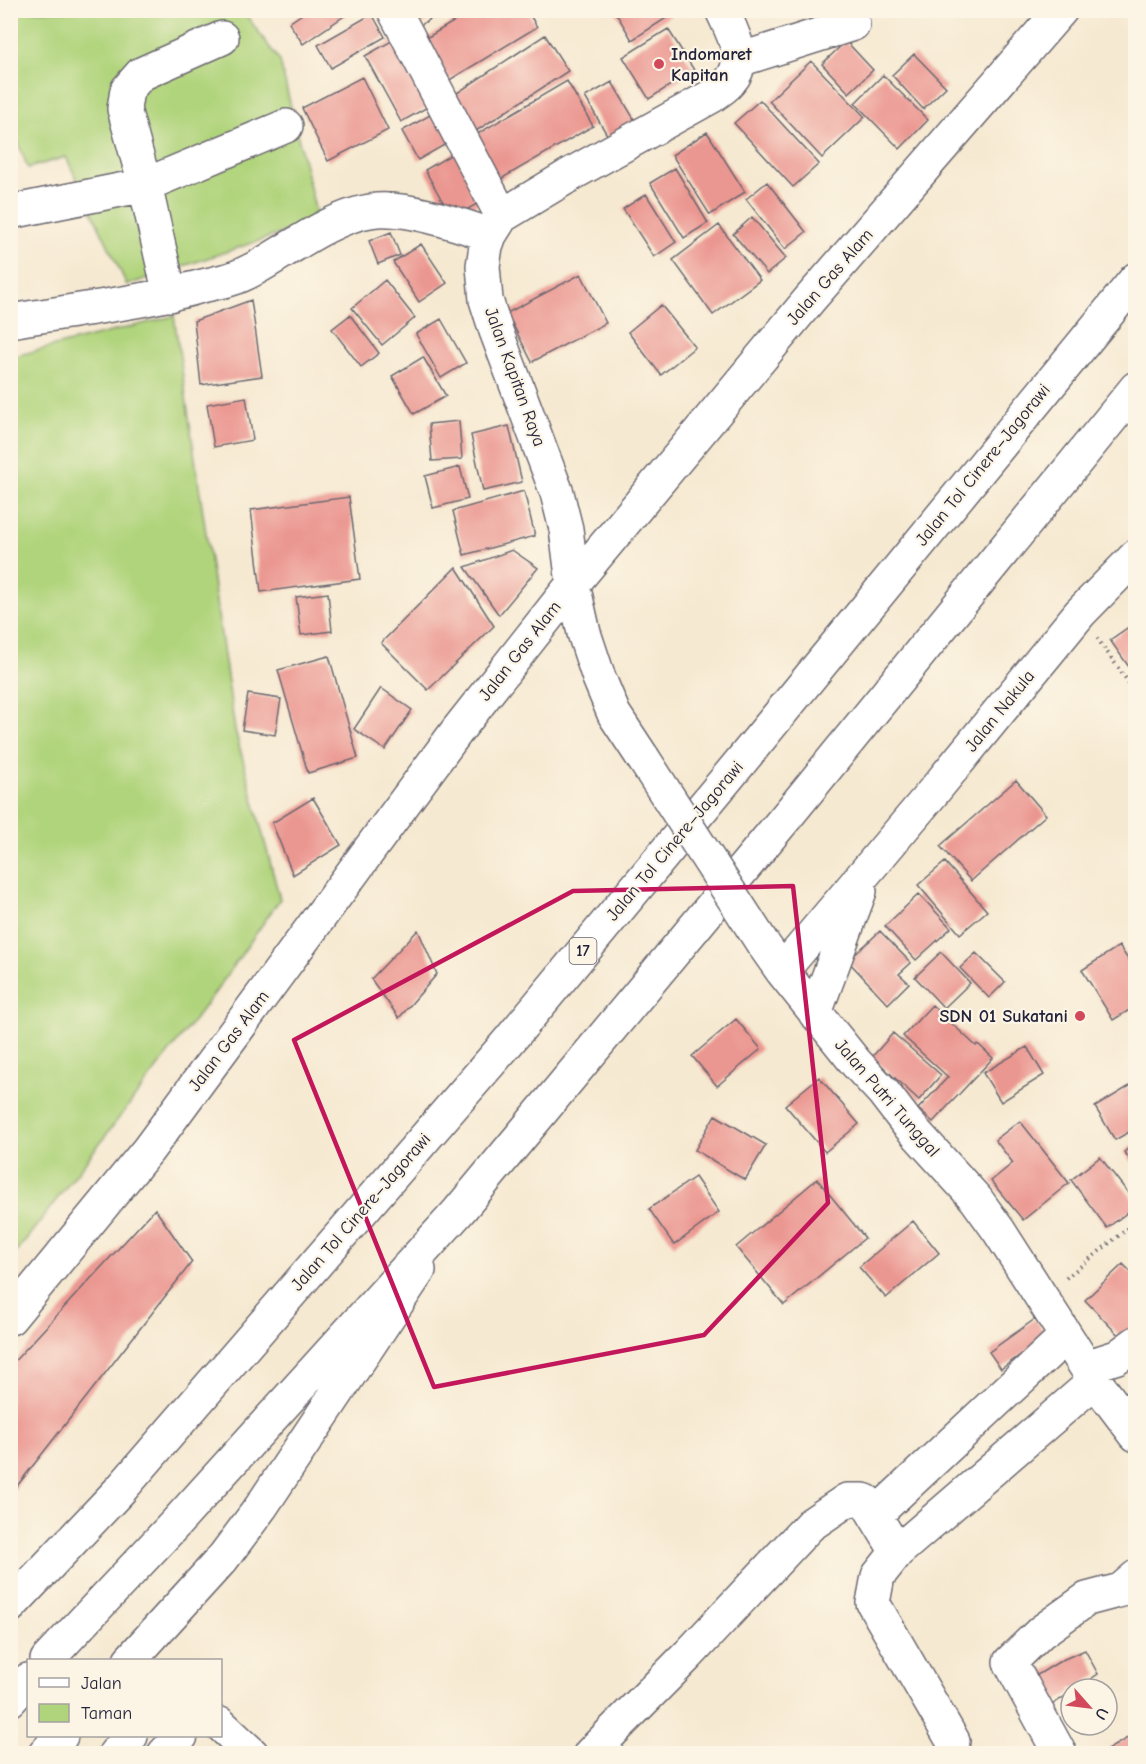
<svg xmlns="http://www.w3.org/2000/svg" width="1146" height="1764" font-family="'Comic Neue',sans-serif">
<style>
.green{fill:#b0d47c;stroke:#697b5c;stroke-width:1.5}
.building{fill:#eb9791}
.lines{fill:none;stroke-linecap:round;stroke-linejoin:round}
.minor-casing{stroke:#6c6870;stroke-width:36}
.highway-casing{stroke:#6c6870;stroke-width:36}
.path{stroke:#6c6870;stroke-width:4;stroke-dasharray:1.5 4.5;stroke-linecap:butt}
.minor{stroke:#fff;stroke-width:33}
.highway{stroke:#fff;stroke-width:33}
.minor-bridge-casing{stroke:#6c6870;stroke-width:36;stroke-linecap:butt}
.minor-bridge{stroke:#fff;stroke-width:33}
.marked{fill:none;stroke:#c2185b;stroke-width:4.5;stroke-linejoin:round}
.poi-dot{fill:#d1495b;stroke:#fcf5e5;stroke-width:2}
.labels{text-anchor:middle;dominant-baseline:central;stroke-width:4.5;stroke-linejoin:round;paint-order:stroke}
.shield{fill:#fcf5e5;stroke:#63616e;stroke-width:1.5}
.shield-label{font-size:16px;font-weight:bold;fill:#22223b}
.poi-label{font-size:18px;font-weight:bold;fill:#22223b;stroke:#fcf5e5;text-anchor:start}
.street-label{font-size:18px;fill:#22223b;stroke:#fcf5e5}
</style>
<rect width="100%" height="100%" fill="#fcf5e5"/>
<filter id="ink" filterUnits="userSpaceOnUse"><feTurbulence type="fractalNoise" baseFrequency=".0167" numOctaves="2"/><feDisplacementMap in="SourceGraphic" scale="12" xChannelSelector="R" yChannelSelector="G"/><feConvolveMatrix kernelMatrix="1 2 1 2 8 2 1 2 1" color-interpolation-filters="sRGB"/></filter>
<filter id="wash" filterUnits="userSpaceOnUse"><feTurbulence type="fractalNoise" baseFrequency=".008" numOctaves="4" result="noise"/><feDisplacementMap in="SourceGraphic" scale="24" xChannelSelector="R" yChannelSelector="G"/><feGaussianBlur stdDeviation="1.35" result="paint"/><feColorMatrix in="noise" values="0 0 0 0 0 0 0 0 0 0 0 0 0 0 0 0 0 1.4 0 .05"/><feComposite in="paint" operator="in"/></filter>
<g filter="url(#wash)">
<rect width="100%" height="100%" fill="#f6e9d1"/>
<path class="green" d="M10,11H243L280,61L318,221L127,285L66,157L28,168L11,125Z
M174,316L235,730L280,899L214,994L11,1259V357Z"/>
<g id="blocks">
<path class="building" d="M308,10H353L303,44L289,23Z
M403,10H443L415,29Z
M473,10H527L537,27L443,84L418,43Z
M614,10H679L632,40Z
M372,14L385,37L331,68L318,45Z
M668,29L694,70L649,99L623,57Z
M545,35L568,71L476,131L454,95Z
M397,38L433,104L401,122L365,56Z
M846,41L873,70L849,93L822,64Z
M914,54L946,87L923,109L892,75Z
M811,61L865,117L822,158L769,101Z
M883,75L928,120L900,149L855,103Z
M362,77L388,130L328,161L302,108Z
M567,81L593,126L492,184L467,140Z
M612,82L637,124L610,140L585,97Z
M760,100L819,164L793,187L734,123Z
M437,111L453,140L418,160L402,131Z
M707,132L745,192L710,215L672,155Z
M457,151L484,200L452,218L425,170Z
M675,168L708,223L684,238L650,183Z
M767,182L806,232L785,249L746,199Z
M646,194L676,242L654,257L623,209Z
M752,217L786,258L767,274L733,234Z
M719,225L760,280L713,315L673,260Z
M391,232L400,255L378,264L369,241Z
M421,244L447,283L419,302L393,262Z
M581,274L606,323L532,362L507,313Z
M385,280L415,318L382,345L352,308Z
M251,300L262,376L201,385L194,321Z
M661,305L695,347L661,375L628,332Z
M350,315L379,353L361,367L332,329Z
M441,319L466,363L441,378L416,334Z
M423,357L446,396L414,414L392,376Z
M246,397L253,440L214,447L207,404Z
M459,421L462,459L432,461L429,424Z
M509,426L522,482L483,491L471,435Z
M460,467L468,499L433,508L425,476Z
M524,491L535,536L464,555L453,511Z
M349,497L360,579L261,592L251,510Z
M512,550L538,568L499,615L465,567Z
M456,567L494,626L428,690L381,643Z
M328,593L332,631L301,635L296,597Z
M1136,622V677L1110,640Z
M329,656L358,758L308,773L278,670Z
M381,688L412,710L385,750L354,729Z
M248,694L281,699L275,735L242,730Z
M1016,780L1046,815L971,881L940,846Z
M313,798L341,845L293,875L272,823Z
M945,862L987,911L960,934L918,885Z
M919,894L951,928L916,960L885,926Z
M418,930L437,974L399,1018L371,979Z
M880,931L911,963L899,974L909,983L888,1004L848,961Z
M1119,946L1136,971V1006L1113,1020L1082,970Z
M941,952L970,983L944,1008L915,977Z
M976,953L1005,982L989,998L960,968Z
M932,1005L976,1046L978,1044L993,1058L933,1122L918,1109L948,1077L903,1036Z
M736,1019L761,1049L717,1086L692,1056Z
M893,1033L941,1075L919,1100L872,1057Z
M1027,1047L1044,1075L1001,1102L983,1073Z
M819,1077L859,1124L825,1152L785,1105Z
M1136,1082V1128L1115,1140L1095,1107Z
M715,1115L766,1145L745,1180L695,1150Z
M1020,1121L1069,1183L1023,1220L991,1181L1013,1163L995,1140Z
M1136,1142V1166L1124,1152Z
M1100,1157L1136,1203V1206L1107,1228L1071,1180Z
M695,1177L719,1212L674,1245L649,1209Z
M817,1179L865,1238L784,1305L736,1247Z
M155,1209L192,1262L10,1495V1366Z
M913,1221L939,1253L886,1298L859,1267Z
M1123,1264L1136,1277V1329L1123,1340L1085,1300Z
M1035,1319L1047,1336L1001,1369L989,1352Z
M1085,1650L1098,1674L1076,1689H1071V1692L1046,1709L1029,1680L1062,1660Z
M1131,1736L1136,1744V1754H1100Z"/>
</g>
</g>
<g filter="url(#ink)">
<use href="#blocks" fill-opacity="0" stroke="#6c6870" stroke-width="1.5"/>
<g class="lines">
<g class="minor-casing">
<path id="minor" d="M394,10L502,216
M739,60L853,24
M10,212L145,185L286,126
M170,295L145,185L124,109L127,90L141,74L222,38
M10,321C70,311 132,304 191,289C204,285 218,283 231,279C254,272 278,254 299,242C320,229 345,215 370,211C403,205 458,224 490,235
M643,758L614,714L599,678L584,633L573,584L566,529L557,493L496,331L486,300L483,266L486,246L490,235L502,216L575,172L712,96C718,91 726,87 730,81C749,60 732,32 722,10
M763,944L782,971L856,1063L883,1092L906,1122L976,1199L999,1231L1095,1381L1136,1435
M782,971L934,791L1080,613L1136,556
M815,1013L860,891
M10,1318L148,1150L457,731L573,584L810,299L1061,10
M1086,1367L1117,1357L1136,1343
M875,1515L1066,1336
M130,1660L223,1558L261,1507L419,1270
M220,1724L252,1754
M953,1741L873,1603L878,1576L897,1552L1095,1381
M45,1754L61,1736
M115,1754L131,1736
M164,1754L181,1736
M590,1754L688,1655L810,1525L847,1500H863L866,1501L897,1552
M1060,1754L1010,1662L1041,1632L1087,1599L1121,1590L1136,1577"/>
</g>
<g class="highway-casing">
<path id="highway" d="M10,1606L121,1489L508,1042L738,765L1136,279
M47,1660L175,1524L458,1212L792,810L1136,388
M10,1700L28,1680"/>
</g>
<path class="path" d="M1097,638L1136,693
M1066,1278L1136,1222"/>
<use href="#minor" class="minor"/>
<use href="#highway" class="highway"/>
<g class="minor-bridge-casing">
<path id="minor-bridge" d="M643,758L763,944"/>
</g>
<use href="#minor-bridge" class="minor-bridge"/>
</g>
</g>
<path class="marked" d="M793,886L828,1203L704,1335L434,1387L294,1040L573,891Z"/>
<g class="poi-dot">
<circle cx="659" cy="64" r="6"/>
<circle cx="1080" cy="1016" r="6"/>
</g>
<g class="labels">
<rect class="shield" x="569.5" y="938" width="27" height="26" rx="4.5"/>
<g class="shield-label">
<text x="583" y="951">17</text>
</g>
<g class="poi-label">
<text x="671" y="54">Indomaret<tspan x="671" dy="21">Kapitan</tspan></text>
<text x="1068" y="1016" text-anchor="end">SDN 01 Sukatani</text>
</g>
<g class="street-label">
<text transform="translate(830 277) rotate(-49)">Jalan Gas Alam</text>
<text transform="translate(515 377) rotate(70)">Jalan Kapitan Raya</text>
<text transform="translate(983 465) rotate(-51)">Jalan Tol Cinere–Jagorawi</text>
<text transform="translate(520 651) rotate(-52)">Jalan Gas Alam</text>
<text transform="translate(1000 711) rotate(-51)">Jalan Nakula</text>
<text transform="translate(675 841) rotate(-50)">Jalan Tol Cinere–Jagorawi</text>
<text transform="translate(229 1041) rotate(-53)">Jalan Gas Alam</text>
<text transform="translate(887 1098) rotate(49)">Jalan Putri Tunggal</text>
<text transform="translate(361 1212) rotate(-49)">Jalan Tol Cinere–Jagorawi</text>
</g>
</g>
<rect width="1146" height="1764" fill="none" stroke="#fcf5e5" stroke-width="36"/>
<rect x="27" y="1659" width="195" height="78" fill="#fcf5e5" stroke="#a5a1a1" stroke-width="1.5"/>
<rect x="39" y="1678" width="30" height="9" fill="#ffffff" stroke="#a5a1a1" stroke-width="1.5"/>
<text x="81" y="1689" font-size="18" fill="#22223b">Jalan</text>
<rect x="39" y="1704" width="30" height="18" fill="#b0d47c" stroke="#a5a1a1" stroke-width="1.5"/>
<text x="81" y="1719" font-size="18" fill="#22223b">Taman</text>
<g transform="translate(1089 1707) rotate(118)"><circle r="28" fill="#fcf5e5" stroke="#a5a1a1" stroke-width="1.5"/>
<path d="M0-4.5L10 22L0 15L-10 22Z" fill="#d1495b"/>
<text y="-9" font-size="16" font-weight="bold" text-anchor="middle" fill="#22223b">U</text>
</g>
</svg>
